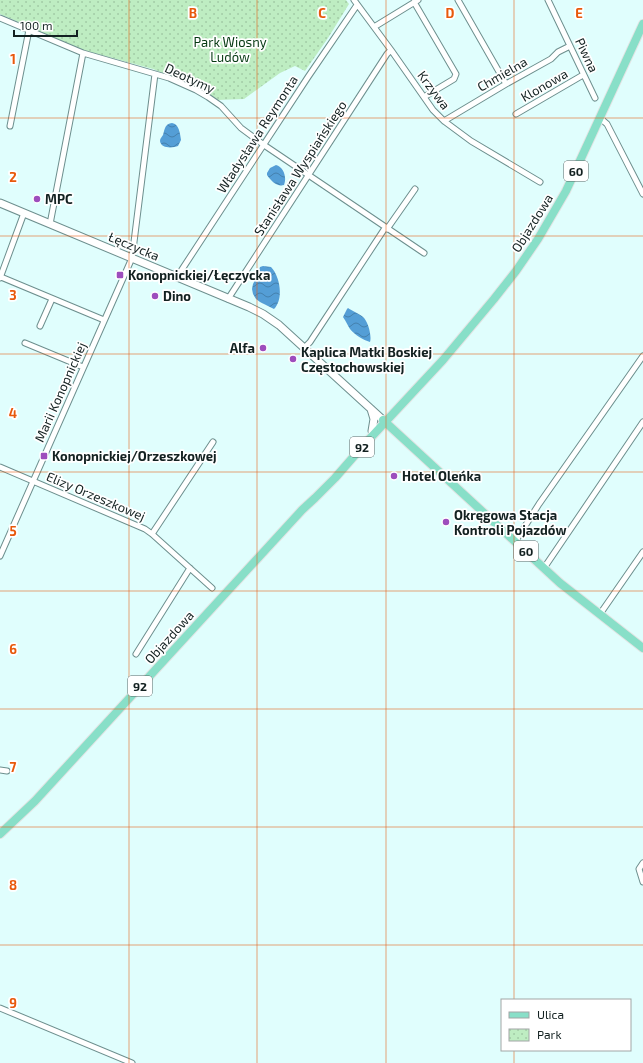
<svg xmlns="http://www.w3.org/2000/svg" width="643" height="1063" font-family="'Exo 2',sans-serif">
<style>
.park{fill:url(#park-dots)}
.water{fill:url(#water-waves)}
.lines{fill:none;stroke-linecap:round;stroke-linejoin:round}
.street-casing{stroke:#6d8f8e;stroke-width:7}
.secondary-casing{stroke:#6d8f8e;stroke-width:9}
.primary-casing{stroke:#e3e4e4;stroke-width:10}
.street{stroke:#fff;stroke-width:5}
.secondary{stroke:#fff;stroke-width:7}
.primary{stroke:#88dfc8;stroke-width:8}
.grid{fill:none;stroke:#e8590c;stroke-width:1;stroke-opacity:0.55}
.poi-dot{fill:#9d4dbd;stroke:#fff;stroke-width:1.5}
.labels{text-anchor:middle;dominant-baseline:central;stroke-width:3.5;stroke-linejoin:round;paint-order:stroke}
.shield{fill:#fff;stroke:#5a6464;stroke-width:1}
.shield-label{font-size:12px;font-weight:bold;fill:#132121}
.park-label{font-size:13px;fill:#053912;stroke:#fff}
.street-label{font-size:13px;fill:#132121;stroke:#fff}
.poi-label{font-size:13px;font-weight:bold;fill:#132121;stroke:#fff;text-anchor:start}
.grid-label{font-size:13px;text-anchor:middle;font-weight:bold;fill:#e8590c;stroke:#fff;stroke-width:3.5;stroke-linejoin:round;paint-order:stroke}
</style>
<defs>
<pattern id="park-dots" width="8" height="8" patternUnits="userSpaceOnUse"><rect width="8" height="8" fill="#beedc2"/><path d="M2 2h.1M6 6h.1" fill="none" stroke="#a2cba6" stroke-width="1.8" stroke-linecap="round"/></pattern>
<pattern id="water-waves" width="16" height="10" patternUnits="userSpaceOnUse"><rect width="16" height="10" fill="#549ed6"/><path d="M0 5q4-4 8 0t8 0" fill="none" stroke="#4480ad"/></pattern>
</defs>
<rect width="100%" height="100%" fill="#e0fefd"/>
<path class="park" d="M0,0H346L349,4L328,38L305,71L295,66L280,73L244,99L218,100L200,88L153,69L83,50L0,14Z"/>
<path class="water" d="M172,123C179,124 180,133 181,140L178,146C173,148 161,149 160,141C160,138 162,137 163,135C165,128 165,124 172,123Z
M276,165C284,167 287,178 284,185C277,187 271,181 267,175V173L270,168Z
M263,266L271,267C280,276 284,299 274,309L260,302L256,299L253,294L252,289L253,284L257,276L260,267Z
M348,308C351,310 361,315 363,317C368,321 372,336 370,342C363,340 355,335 350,329C348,326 346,321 343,317L347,309Z"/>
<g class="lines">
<g class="street-casing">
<path id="street" d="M354,0L391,50L433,110L444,121L471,141L540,182
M458,0L506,84
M548,0L595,98
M414,2L456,74L454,79L424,97
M0,18L83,53L169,78L196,90L208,97L221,106L241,128L264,145L424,253
M374,27L418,0
M516,114L583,75
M600,118L607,124L643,194
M444,121L506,84L551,59L558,52L570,46
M10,126L29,30
M50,224L83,53
M387,229L415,189
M1,277L104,320
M177,277L308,77L357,5
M0,278L24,213
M228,299L387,54L391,50
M40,326L52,299
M25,343L83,367
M304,348L310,342L385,228
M0,467L145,529L152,534L212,588
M152,534L213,442
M515,542L539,504L643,356
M0,556L132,258L155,74
M544,568L643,422
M600,614L643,552
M136,654L190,568
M0,770L7,771
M643,863L639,869L643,882
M0,1008L132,1063"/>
</g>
<g class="secondary-casing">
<path id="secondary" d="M0,203L249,307L263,314L279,325L382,419
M371,409L374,419L372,431"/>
</g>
<g class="primary-casing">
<path id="primary" d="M383,420L560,583L643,648
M0,834L35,801L302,510L315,498L335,478L362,447L443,360L494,299L516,271L538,239L566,191L643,24"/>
</g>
<use href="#street" class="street"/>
<use href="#secondary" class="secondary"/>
<use href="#primary" class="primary"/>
</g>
<path class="grid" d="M129,0V1063M257,0V1063M386,0V1063M514,0V1000M0,118H643M0,236H643M0,354H643M0,472H643M0,591H643M0,709H643M0,827H643M0,945H643M514,1050V1063"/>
<g class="poi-dot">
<circle cx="37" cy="199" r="4"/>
<rect x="116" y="271" width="8" height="8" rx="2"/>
<circle cx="155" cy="296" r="4"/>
<circle cx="263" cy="348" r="4"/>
<circle cx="293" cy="359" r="4"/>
<rect x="40" y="452" width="8" height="8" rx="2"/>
<circle cx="394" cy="476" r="4"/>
<circle cx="446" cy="522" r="4"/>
</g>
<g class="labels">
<g class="shield">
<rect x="564" y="161" width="24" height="20" rx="3"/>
<rect x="350" y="437" width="24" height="20" rx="3"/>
<rect x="514" y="541" width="24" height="20" rx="3"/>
<rect x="128" y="676" width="24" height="20" rx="3"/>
</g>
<g class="shield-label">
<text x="576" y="171">60</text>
<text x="362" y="447">92</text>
<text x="526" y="551">60</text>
<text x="140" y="686">92</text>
</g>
<g class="park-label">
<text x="230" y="42">Park Wiosny<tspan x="230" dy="15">Ludów</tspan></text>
</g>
<g class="street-label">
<text transform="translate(587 55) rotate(65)">Piwna</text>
<text transform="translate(502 74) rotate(-30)">Chmielna</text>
<text transform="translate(190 78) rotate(25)">Deotymy</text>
<text transform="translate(544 85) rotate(-30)">Klonowa</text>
<text transform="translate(434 90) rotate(53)">Krzywa</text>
<text transform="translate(257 134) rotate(-57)">Władysława Reymonta</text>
<text transform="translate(300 168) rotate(-57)">Stanisława Wyspiańskiego</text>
<text transform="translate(532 223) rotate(-58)">Objazdowa</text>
<text transform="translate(134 246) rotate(23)">Łęczycka</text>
<text transform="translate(60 392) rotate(-66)">Marii Konopnickiej</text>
<text transform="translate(96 496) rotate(23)">Elizy Orzeszkowej</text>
<text transform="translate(169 637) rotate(-48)">Objazdowa</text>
</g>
<g class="poi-label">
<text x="45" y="199">MPC</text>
<text x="128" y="275">Konopnickiej/Łęczycka</text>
<text x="163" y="296">Dino</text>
<text x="255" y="348" text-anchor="end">Alfa</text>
<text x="301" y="352">Kaplica Matki Boskiej<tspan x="301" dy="15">Częstochowskiej</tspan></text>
<text x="52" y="456">Konopnickiej/Orzeszkowej</text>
<text x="402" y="476">Hotel Oleńka</text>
<text x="454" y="515">Okręgowa Stacja<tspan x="454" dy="15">Kontroli Pojazdów</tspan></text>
</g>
</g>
<g class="grid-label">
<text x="193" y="18">B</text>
<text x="322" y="18">C</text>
<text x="450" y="18">D</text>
<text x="579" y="18">E</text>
<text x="13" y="64">1</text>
<text x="13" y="182">2</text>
<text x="13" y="300">3</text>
<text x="13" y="418">4</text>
<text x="13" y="536">5</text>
<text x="13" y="654">6</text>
<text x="13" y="772">7</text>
<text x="13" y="890">8</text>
<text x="13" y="1008">9</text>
</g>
<rect x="501" y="999" width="130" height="52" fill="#ffffff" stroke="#a1a6a6"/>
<rect x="509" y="1012" width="20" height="6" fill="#88dfc8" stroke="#a1a6a6"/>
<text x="537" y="1019" font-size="12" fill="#132121">Ulica</text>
<rect x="509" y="1029" width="20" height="12" fill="url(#park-dots)" stroke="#a1a6a6"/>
<text x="537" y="1039" font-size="12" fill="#132121">Park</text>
<path d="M14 30v6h63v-6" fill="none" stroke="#132121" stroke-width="2"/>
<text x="20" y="30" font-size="12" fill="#132121" stroke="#ffffff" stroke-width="3" paint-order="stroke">100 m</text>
</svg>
